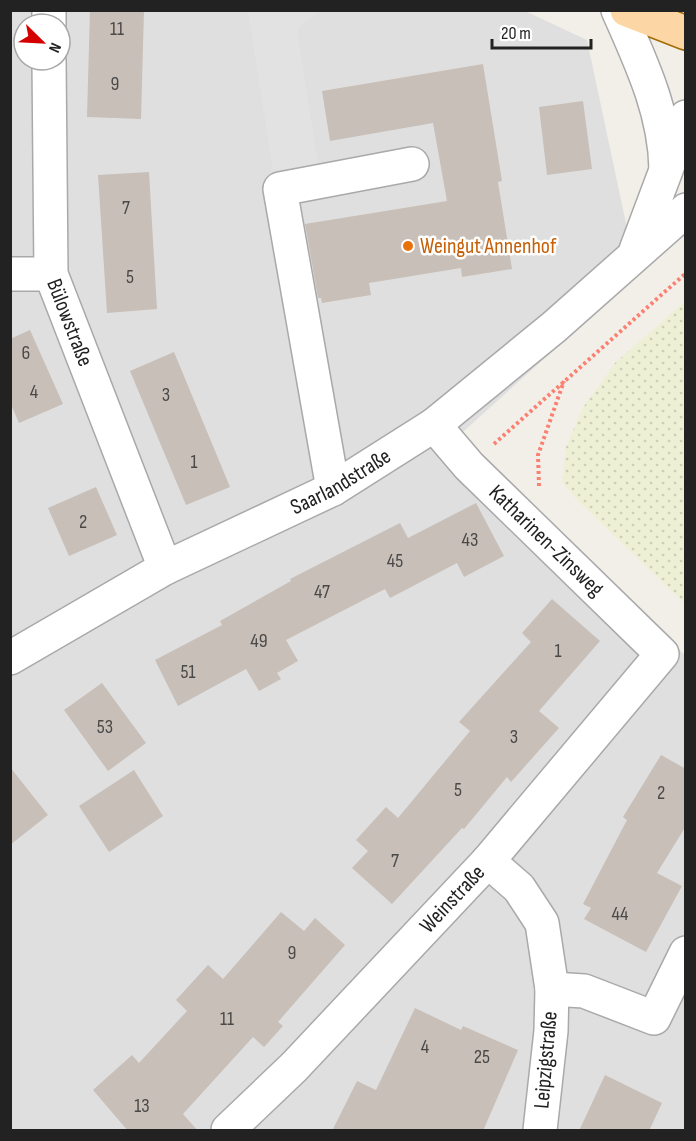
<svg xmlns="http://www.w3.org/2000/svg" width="696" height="1141" font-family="'Sofia Sans Condensed',sans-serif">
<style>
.residential{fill:#e0dfdf;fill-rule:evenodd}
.farmland{fill:url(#farmland-dots)}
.parking{fill:#e2e2e2}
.building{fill:#c7bfb8}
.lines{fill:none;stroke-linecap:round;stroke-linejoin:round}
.minor-casing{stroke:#a9a9a9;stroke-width:36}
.major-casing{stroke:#a06b00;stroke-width:36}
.path{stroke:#fa8072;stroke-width:4;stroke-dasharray:3 3;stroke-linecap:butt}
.minor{stroke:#fff;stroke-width:33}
.major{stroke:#fcd6a4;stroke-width:33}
.food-dot{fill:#e8710a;stroke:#fff;stroke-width:2}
.labels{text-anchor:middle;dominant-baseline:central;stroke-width:5;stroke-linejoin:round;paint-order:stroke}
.number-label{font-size:20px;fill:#4b4948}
.food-label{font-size:22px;fill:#c56008;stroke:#fff;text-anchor:start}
.street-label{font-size:22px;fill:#222;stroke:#fff}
</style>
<defs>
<pattern id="farmland-dots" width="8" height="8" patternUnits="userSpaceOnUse" patternTransform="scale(1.5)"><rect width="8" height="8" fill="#eef0d5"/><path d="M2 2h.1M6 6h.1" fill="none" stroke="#ccceb7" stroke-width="1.8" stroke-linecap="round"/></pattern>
</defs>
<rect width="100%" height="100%" fill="#f2efe9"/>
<path class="residential" d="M10,11H525L587,40L637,275L454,440L490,481L685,655V1130H11ZM24,24H60V60H24Z"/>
<path class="farmland" d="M685,301V604L576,499L562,482L566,447L582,409L615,363Z"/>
<path class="parking" d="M248,11H318L297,29L318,164L273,171Z"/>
<path class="building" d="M90,10H144L141,119L87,117Z
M483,64L502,181L498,182L512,269L462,277L461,268L369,283L371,295L322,303L321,298H318L305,224L447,201L433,123L330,141L322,91Z
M583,101L592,169L547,175L539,107Z
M149,172L157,309L107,313L98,175Z
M30,330L63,404L19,423L10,402V339Z
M174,352L230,487L186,505L130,371Z
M96,487L117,535L69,556L48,508Z
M476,503L504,556L464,577L457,563L390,598L385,589L286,640L298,661L277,673L281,679L259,691L246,669L178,706L155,660L222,625L220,621L291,581L290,579L400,523L408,538Z
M552,599L600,641L539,711L559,728L511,782L507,777L464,829L462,828L392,904L352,868L368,851L356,840L386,807L398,818L470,731L459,722L531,642L522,633Z
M102,683L146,743L108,771L64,710Z
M661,755L686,769V826L657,873L682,886L646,952L584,919L591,908L583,904L627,820L623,817Z
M10,767L48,815L10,845Z
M134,770L163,816L109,852L79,806Z
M281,912L304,931L315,918L345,945L278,1022L283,1026L264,1047L253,1037L183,1114L198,1131H128L93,1090L132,1055L139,1063L187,1011L176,1000L208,965L223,979Z
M415,1008L461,1030L463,1026L518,1050L483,1131H332L357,1081L376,1090Z
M605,1075L662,1103L649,1131H579Z"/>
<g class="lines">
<g class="minor-casing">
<g id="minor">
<path d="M49,10V24"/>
<path d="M618,10C641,62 665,112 666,169"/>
<path id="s1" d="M49,60L51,274L165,568"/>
<path d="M636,250L686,117"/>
<path d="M10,274H51"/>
<path d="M333,489L280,189L412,164"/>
<path id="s2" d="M10,658L165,568L333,489L434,425L554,327L686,210"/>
<path d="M488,861L519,888L542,923L552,989L551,1031L540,1130"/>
<path d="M552,989L584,991L654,1018L686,953"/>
<path id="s3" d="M228,1130L294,1067L488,861L662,654L469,466L434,425"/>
</g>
</g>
<g class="major-casing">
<path id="major" d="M627,10L686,33"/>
</g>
<path class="path" d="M494,444L686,273
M539,486L538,455L564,381"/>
<use href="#minor" class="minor"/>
<use href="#major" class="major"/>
</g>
<circle class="food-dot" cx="408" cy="246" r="6"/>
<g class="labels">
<g class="number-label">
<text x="117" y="29">11</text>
<text x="115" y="84">9</text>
<text x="126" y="208">7</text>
<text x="130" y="277">5</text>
<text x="26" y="353">6</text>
<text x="34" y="392">4</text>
<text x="166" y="395">3</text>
<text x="194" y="462">1</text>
<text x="83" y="522">2</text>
<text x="470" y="540">43</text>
<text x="395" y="561">45</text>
<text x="322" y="592">47</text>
<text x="259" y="641">49</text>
<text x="558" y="651">1</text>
<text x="188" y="672">51</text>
<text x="105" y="727">53</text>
<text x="514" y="737">3</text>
<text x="458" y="790">5</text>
<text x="661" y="793">2</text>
<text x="395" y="861">7</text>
<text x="620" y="914">44</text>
<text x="292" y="953">9</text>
<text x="227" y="1019">11</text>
<text x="425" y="1047">4</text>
<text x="482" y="1057">25</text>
<text x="142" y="1106">13</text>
</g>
<g class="food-label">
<text x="420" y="246">Weingut Annenhof</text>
</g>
<g class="street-label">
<text stroke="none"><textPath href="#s1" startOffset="266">Bülowstraße</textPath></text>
<text stroke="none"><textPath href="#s2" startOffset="375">Saarlandstraße</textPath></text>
<text transform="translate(546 541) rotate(44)">Katharinen-Zinsweg</text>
<text stroke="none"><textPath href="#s3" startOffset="322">Weinstraße</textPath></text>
<text transform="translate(546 1060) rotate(-85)">Leipzigstraße</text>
</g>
</g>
<rect width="696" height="1141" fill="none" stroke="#222222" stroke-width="24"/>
<g transform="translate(42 42) rotate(114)"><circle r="28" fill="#ffffff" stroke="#a7a7a7" stroke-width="1.5"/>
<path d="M0-4.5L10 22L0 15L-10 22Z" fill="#d40000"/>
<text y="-9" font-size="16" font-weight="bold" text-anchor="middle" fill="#222222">N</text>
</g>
<path d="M492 39v9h99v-9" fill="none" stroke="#222222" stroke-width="3"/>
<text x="501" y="39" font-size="18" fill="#222222" stroke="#ffffff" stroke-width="4.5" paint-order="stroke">20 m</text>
</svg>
